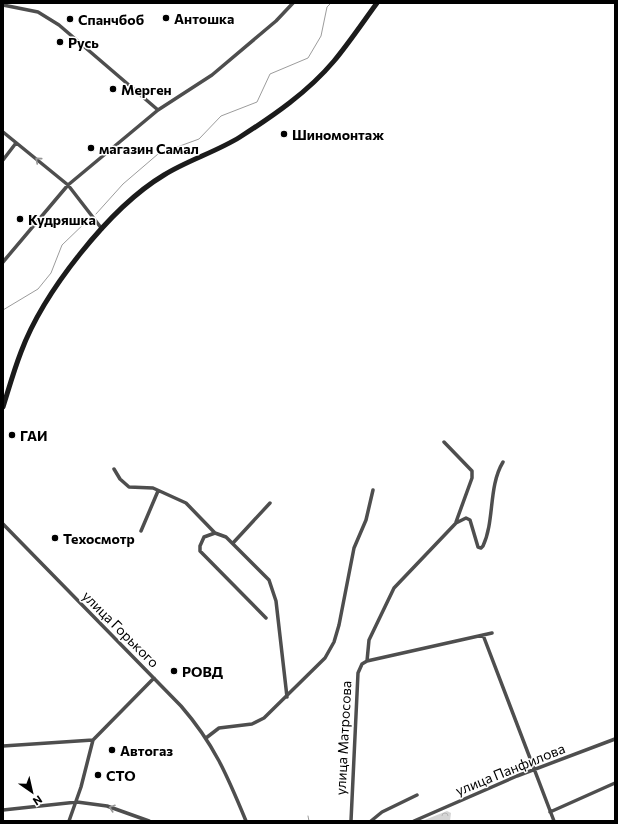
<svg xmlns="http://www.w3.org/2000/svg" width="618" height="824" font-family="Commissioner,sans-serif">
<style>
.forest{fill:url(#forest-crowns)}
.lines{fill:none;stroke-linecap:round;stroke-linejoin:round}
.stream{stroke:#9c9c9c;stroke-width:1}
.street{stroke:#4e4e4e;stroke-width:3.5}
.secondary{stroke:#1b1b1b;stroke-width:5}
.oneway{stroke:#959595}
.poi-dot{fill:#000;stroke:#fff;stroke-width:1.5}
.labels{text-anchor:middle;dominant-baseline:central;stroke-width:3;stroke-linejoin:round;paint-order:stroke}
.poi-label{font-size:14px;font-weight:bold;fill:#000;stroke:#fff;text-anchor:start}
.street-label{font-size:14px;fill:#000;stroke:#fff}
</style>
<defs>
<pattern id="forest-crowns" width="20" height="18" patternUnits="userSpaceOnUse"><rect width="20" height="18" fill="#d5d5d5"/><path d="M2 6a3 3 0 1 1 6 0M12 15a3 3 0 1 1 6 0" fill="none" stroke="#b5b5b5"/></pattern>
</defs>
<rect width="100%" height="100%" fill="#fff"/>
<path class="forest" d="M447,811L451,813L450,821H422Z"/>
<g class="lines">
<path class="stream" d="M96,214L123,184L158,154L199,139L221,116L257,102L270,74L308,58L321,36L327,7L331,3
M3,310L38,289L51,273L62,245L89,219
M308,816L309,821"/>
<path class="street" d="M3,5L38,12L59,25L158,110
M3,132L68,185L102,229
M3,160L16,143
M3,262L68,185L158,110L212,75L276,21L293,3
M444,442L472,471V478L456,522
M114,469L120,479L129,487L153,488L186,503L215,533
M3,524L181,706C214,744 227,775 246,821
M141,531L158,491
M233,543L270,503
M266,618L200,551V546L204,537L215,533L226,537L269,580L276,601L287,697
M483,635L554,821
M367,661L492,633
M206,738L219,728L252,724L264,718L325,658L334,642L339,625L354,548L366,520L373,490
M3,746L93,740L154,678
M3,810L77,802L107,806L149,821
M550,812L615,783
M69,821L81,787L93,740
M351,821L358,673L362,664L367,661L369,640L394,588L456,523L466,518L470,520L478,547L481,548L483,546C495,520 488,487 503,462
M371,821L382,812L417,795
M414,821L517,776L615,739"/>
<path class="secondary" d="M3,407C9,388 14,370 21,352C43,293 109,208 164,175C188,160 216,152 240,137C273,116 308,92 334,61C349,43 363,22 377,3"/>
</g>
<defs><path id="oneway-chevron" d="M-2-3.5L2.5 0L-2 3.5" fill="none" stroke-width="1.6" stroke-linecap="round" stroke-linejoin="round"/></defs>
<g class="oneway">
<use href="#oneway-chevron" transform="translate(38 160) rotate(-140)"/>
<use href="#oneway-chevron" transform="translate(112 808) rotate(-162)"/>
</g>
<g class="poi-dot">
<circle cx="166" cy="18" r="4"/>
<circle cx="70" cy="19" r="4"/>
<circle cx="60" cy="42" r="4"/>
<circle cx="113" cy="89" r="4"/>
<circle cx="284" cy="134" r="4"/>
<circle cx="91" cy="148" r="4"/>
<circle cx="20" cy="219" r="4"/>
<circle cx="12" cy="435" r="4"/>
<circle cx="55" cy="538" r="4"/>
<circle cx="174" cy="671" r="4"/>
<circle cx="112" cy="750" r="4"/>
<circle cx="98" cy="775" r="4"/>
</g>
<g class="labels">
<g class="poi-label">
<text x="174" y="18">Антошка</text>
<text x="78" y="19">Спанчбоб</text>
<text x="68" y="42">Русь</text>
<text x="121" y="89">Мерген</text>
<text x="292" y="134">Шиномонтаж</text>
<text x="99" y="148">магазин Самал</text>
<text x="28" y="219">Кудряшка</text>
<text x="20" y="435">ГАИ</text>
<text x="63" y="538">Техосмотр</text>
<text x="182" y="671">РОВД</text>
<text x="120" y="750">Автогаз</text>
<text x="106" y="775">СТО</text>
</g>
<g class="street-label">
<text transform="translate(121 629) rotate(45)">улица Горького</text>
<text transform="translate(343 738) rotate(-87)">улица Матросова</text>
<text transform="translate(510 769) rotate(-22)">улица Панфилова</text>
</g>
</g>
<rect width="618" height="824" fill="none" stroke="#000000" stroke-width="8"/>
<g transform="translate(32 792) rotate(146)" stroke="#ffffff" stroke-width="3" paint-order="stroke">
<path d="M0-3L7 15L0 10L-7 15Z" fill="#000000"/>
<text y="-6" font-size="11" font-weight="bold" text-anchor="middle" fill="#000000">N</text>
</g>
</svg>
